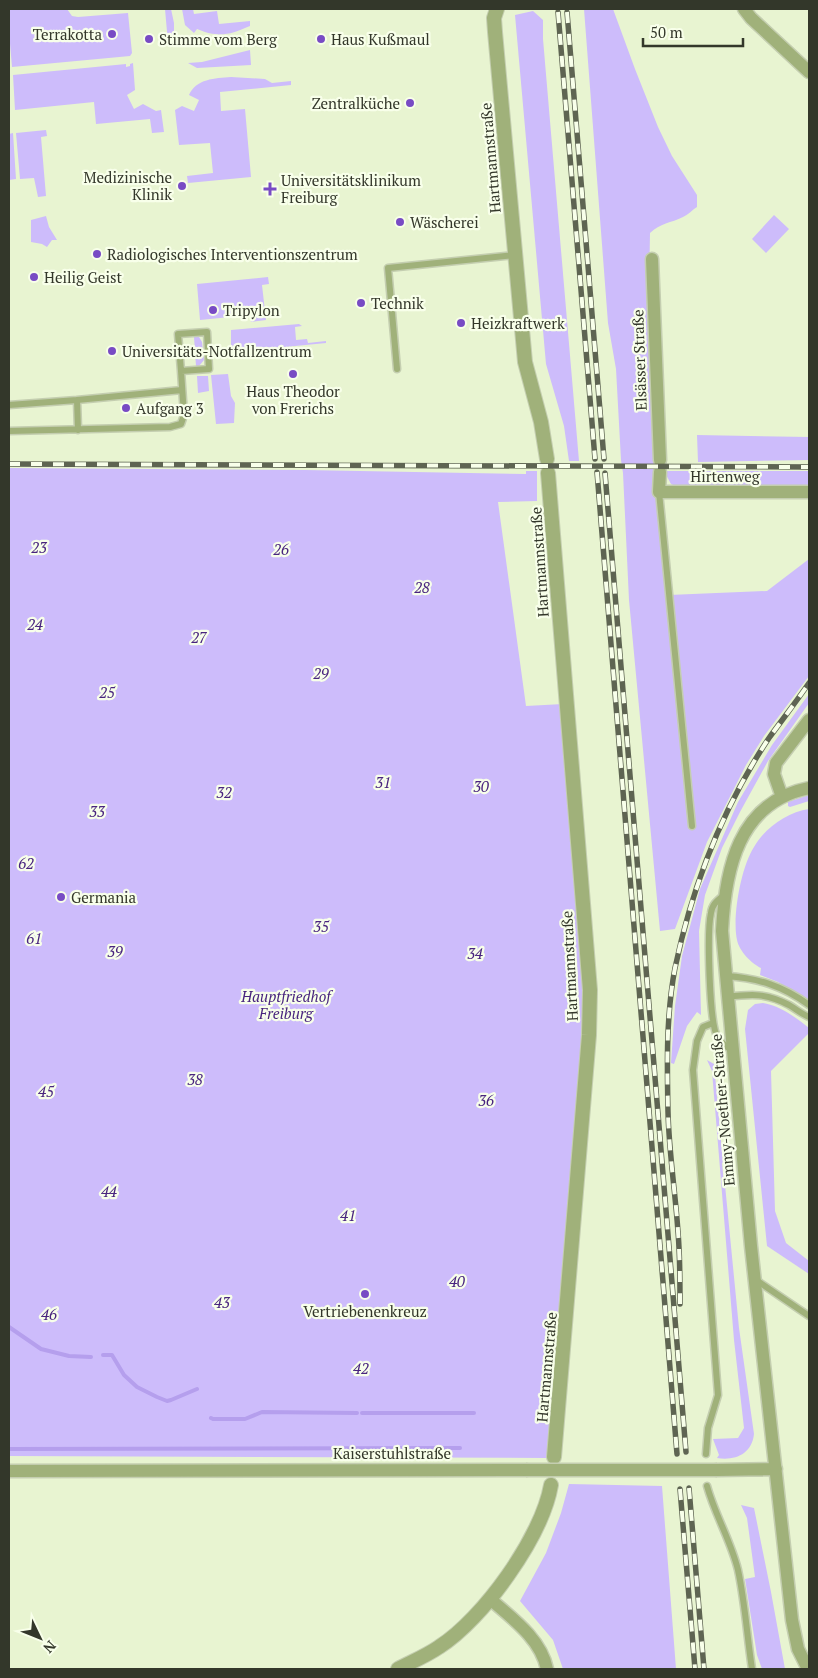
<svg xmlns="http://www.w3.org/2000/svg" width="818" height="1678" font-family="'PT Serif',serif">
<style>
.green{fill:#cdbcfb}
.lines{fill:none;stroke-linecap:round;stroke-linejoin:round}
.stream{stroke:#b59fed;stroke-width:4}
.service-casing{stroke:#c4ceb0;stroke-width:9}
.minor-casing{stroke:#c4ceb0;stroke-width:15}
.tertiary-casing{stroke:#c4ceb0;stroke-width:16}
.service{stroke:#a0b17a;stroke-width:6}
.minor{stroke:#a0b17a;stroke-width:12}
.tertiary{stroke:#a0b17a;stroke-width:14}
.rail-casing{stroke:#5e6452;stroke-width:5.5}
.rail{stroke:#f8ffea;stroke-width:4;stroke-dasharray:11;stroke-linecap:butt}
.minor-bridge-casing{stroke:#c4ceb0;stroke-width:15;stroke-linecap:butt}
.minor-bridge{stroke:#a0b17a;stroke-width:12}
.poi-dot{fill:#784bc4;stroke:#f8ffea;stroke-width:2}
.labels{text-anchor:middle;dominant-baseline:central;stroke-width:4.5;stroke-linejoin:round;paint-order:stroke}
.poi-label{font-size:15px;fill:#33372a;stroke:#f8ffea;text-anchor:start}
.street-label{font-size:15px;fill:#33372a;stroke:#f8ffea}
.park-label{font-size:15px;font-style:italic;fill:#48247e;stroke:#f8ffea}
</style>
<rect width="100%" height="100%" fill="#e8f4d1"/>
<path class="green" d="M9,9H67L72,16L78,17L128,13L132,53L130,56L12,67L9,32Z
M165,9H171L174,23V44L168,43Z
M182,9H193L194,14L217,11L219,24L250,21V26C229,35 219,38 197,29L194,33L185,25Z
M584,9H613L635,69L658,127L672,156L697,195V207C692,210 688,215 683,217C671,223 660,223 650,233L649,290L655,471L669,595L767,591L809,559V676L764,736L746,765L707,842L675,929L660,931L629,600L623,473L621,460L616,369L608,323Z
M533,11L543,20V39L579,461H569L564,426L546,364L515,15Z
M250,50L251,65L197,68L188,63L202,62Z
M133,63L135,90L127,95L134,109L143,104L156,111L161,110L164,132L152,133L150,119L96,124L94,102L15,110L13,75L126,64V67L130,66V64Z
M231,77L265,79L272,83L291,81V85L220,92L221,111L245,109L251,177L188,183L187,176L213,173L210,143L179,145L175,110L182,106L194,111L199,100L189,95C196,79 215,78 231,77Z
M46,130L47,136L41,137L46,196L38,197L34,178L20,179L16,133Z
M13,133L16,179L9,180V134Z
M774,215L789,229L766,253L752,239Z
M46,216L49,227L57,240H52L47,247L42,244L31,242V220Z
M268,277L269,284L262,285L266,320L251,322L250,315L200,320L197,284Z
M299,324L302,326L295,327L296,340L307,339L308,343L326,341V343L233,352L231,349V330Z
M194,337H199L202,342L204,360L199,366H196Z
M228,374L231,396L235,403L234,423L216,424L211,375Z
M197,376H208L209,391L198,393Z
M697,435L809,437V460L698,462Z
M9,468L305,470L526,474V471H537V501L498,502L526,706L563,704L585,990L583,1050L547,1458L9,1456Z
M664,471H809V486L680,488L671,484Z
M809,694V703L768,761L740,812L722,848L705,895L699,931L701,1015L697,1012L687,1026L674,1064L671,1063L675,1006L682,956L700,889L738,802L772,745Z
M809,795V801L790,807L788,806V802Z
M809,809V1001L778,982L760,975L761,968C752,964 739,951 737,940C732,917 741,867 754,847C765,828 787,812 809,809Z
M763,1003C781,1006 795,1017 809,1028V1033L771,1071L775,1211L786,1243L809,1261V1274L767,1246L745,1029L748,1010L755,1004Z
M707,1060L714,1064L723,1163H722L724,1184L725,1185L739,1328L754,1434C752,1454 735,1461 717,1458L719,1455L713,1439L738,1438L744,1428L734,1340L712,1071Z
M569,1484L662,1486L676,1669H563L553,1640L520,1601L546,1553L561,1513Z
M741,1505L754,1508L771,1592L785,1669H762L757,1655L745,1579L755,1577L747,1518Z"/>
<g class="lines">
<path class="stream" d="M9,1327L41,1349L69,1356L91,1357
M103,1355H112L124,1375L137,1387L157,1397L167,1401L171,1400L197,1389
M362,1413H474
M211,1418L213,1419H245L262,1412L357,1413
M9,1449L460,1448"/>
<g class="service-casing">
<path id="service" d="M397,369L388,268L515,255
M77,400L182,390
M9,405L77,400L78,430
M9,431L170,427L181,424L184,415L181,371L209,369L207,332L178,334L181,371
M659,492L692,826
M724,895C718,900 712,904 711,913C707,930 709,1026 718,1038C721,1043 728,1047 732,1051
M726,976C758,978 783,986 809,1005
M727,997C752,994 766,993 789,1005C796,1009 802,1014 809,1017
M756,1280L809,1316
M706,1454L708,1428L718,1395L693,1070L697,1041L703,1027L713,1023
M707,1486C715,1515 731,1541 738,1570C745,1602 747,1636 752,1669"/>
</g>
<g class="minor-casing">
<path id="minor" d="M744,9L751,18L809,72
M652,259L660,460
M660,472L659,492H809
M782,797L774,774L776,763L809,720
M717,1470L776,1469
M9,1471L526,1470
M490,1599C512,1618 541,1639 547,1669
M808,1669L798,1649L792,1620L751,1246L722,931C725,870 738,802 809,788"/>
</g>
<g class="tertiary-casing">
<path id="tertiary" d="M497,9L494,18L495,32L525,362L541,422L547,459
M548,473L590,990L589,1035L554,1457
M398,1669C411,1662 426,1656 439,1647C483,1619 542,1537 551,1485"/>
</g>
<use href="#service" class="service"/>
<use href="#minor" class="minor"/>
<use href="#tertiary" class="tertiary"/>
<g class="rail-casing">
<path id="rail" d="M558,12L595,459
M567,12L604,459
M9,464L809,467
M597,472L677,1454
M605,473L686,1452
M680,1304C680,1286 680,1267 679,1248C677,1202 669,1157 668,1112C667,1065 666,1015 675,968C692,887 723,807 769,738C782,720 796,702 809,683
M689,1488L704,1669
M680,1489L695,1669"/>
</g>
<use href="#rail" class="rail"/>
<g class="minor-bridge-casing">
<path id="minor-bridge" d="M526,1470H717"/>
</g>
<use href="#minor-bridge" class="minor-bridge"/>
</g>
<g class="poi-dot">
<circle cx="112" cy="34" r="5"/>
<circle cx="149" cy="39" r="5"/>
<circle cx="321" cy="39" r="5"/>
<circle cx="410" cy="103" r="5"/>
<circle cx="182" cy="186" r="5"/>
<path d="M267.5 181.5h5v5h5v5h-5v5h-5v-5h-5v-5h5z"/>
<circle cx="400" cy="222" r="5"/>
<circle cx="97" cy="254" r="5"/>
<circle cx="34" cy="277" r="5"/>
<circle cx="361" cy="303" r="5"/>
<circle cx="213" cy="310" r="5"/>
<circle cx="461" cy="323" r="5"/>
<circle cx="112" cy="351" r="5"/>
<circle cx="293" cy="374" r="5"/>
<circle cx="126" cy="408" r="5"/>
<circle cx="61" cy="897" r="5"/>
<circle cx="365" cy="1294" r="5"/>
</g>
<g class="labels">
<g class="poi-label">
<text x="102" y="34" text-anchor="end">Terrakotta</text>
<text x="159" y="39">Stimme vom Berg</text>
<text x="331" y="39">Haus Kußmaul</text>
<text x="400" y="103" text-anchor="end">Zentralküche</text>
<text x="172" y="177" text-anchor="end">Medizinische<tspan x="172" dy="17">Klinik</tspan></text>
<text x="281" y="180">Universitätsklinikum<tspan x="281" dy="17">Freiburg</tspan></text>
<text x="410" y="222">Wäscherei</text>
<text x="107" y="254">Radiologisches Interventionszentrum</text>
<text x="44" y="277">Heilig Geist</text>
<text x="371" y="303">Technik</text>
<text x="223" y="310">Tripylon</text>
<text x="471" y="323">Heizkraftwerk</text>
<text x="122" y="351">Universitäts-Notfallzentrum</text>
<text x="293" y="391" text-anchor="middle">Haus Theodor<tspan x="293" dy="17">von Frerichs</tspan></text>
<text x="136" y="408">Aufgang 3</text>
<text x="71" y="897">Germania</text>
<text x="365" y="1311" text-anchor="middle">Vertriebenenkreuz</text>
</g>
<g class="street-label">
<text transform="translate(490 158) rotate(-95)">Hartmannstraße</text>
<text transform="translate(639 360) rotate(-92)">Elsässer Straße</text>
<text x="725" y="476">Hirtenweg</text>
<text transform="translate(539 562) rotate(-94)">Hartmannstraße</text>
<text transform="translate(569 966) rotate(-93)">Hartmannstraße</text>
<text transform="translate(722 1110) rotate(-95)">Emmy-Noether-Straße</text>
<text transform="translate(546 1367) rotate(-85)">Hartmannstraße</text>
<text x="392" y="1453">Kaiserstuhlstraße</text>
</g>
<g class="park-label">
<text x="39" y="547">23</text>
<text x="281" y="549">26</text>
<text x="422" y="587">28</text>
<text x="35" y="624">24</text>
<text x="199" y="637">27</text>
<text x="321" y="673">29</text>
<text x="107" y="692">25</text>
<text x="383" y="782">31</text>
<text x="481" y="786">30</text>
<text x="224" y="792">32</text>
<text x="97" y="811">33</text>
<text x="26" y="863">62</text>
<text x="321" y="926">35</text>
<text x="34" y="938">61</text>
<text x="115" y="951">39</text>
<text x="475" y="953">34</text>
<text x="286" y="996">Hauptfriedhof<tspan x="286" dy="17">Freiburg</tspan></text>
<text x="195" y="1079">38</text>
<text x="46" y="1091">45</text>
<text x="486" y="1100">36</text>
<text x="109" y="1191">44</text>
<text x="348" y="1215">41</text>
<text x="457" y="1281">40</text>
<text x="222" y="1302">43</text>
<text x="49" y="1314">46</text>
<text x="361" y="1368">42</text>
</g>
</g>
<rect width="818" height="1678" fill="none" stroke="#33372a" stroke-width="20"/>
<g transform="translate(40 1638) rotate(133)" stroke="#f8ffea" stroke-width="4" paint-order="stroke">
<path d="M0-4L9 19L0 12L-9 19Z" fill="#33372a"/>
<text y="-8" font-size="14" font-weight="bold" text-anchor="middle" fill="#33372a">N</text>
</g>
<path d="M643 38v8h100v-8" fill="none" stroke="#33372a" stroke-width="2.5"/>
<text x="650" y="38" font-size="15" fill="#33372a" stroke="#f8ffea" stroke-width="4" paint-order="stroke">50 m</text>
</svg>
